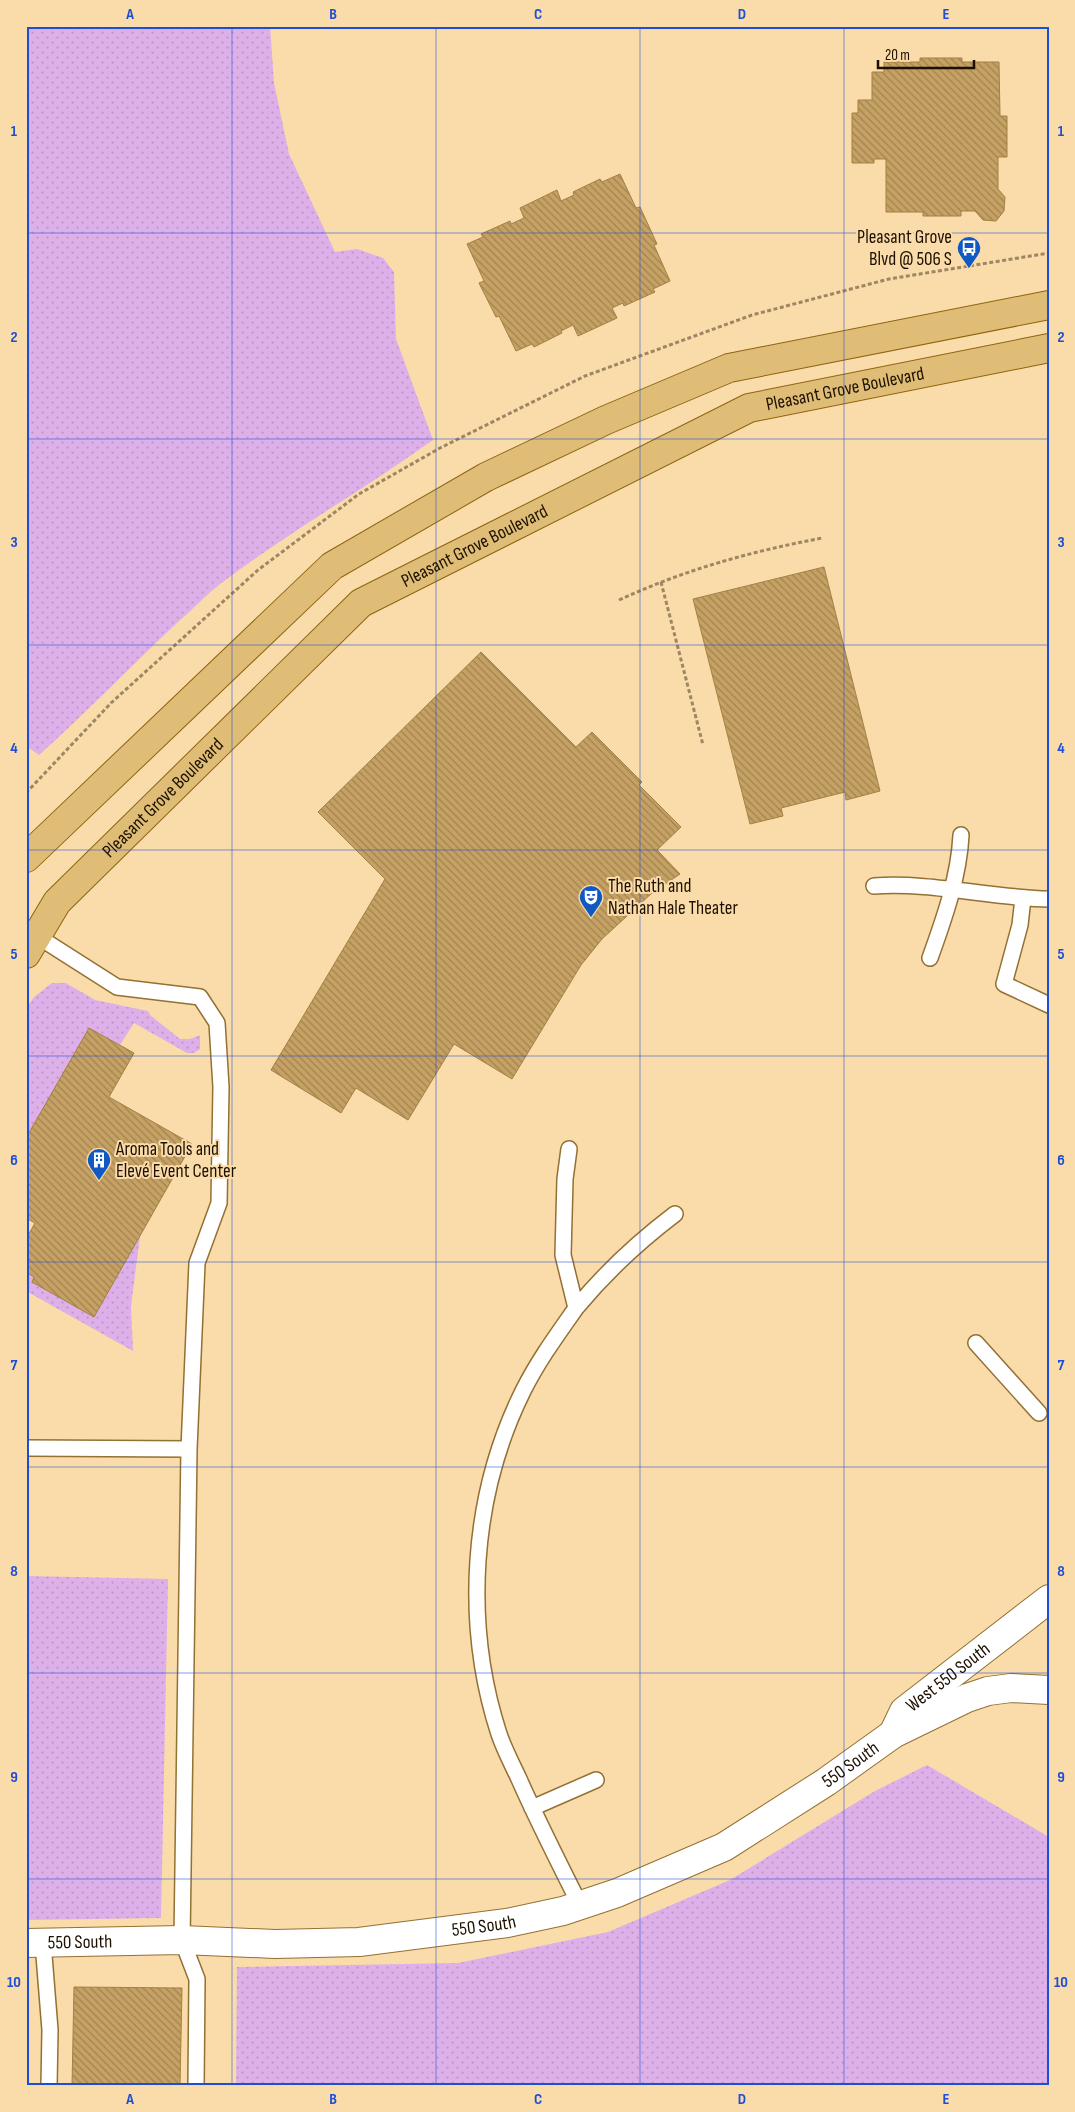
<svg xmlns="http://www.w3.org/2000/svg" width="1075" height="2112" font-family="'Sofia Sans Condensed',sans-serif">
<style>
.grass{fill:url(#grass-dots)}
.building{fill:url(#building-back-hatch);stroke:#a38043}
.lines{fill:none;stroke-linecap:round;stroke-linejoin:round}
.service-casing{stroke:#937033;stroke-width:18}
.minor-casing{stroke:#937033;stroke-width:30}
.primary-casing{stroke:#8d6411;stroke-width:30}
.path{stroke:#9d8663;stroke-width:3;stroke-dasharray:4 2.5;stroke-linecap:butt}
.service{stroke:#fff;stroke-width:15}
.minor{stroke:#fff;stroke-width:28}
.primary{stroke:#dfbd76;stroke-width:28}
.grid{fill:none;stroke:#1d4ed8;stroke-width:1;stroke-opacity:0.55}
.labels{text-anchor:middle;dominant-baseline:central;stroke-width:4;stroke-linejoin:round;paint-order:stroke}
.poi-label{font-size:19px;fill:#1d1000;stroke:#fadbaa;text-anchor:start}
.street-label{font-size:19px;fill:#1d1000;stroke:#fadbaa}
.neatline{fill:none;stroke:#1d4ed8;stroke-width:2}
.grid-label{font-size:16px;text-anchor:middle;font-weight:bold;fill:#1d4ed8}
</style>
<defs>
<pattern id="grass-dots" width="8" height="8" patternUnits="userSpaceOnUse" patternTransform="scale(1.25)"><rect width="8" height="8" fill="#deb0e9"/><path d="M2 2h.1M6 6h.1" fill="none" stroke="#be96c6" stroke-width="1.8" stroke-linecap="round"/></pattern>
<pattern id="building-back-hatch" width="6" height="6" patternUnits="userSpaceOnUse" patternTransform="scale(1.25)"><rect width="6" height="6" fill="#c6a164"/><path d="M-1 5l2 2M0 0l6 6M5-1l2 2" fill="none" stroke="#a08250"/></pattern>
</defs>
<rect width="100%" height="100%" fill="#fadbaa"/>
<path class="grass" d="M26,26H270L274,83L289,154L335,252L357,249L383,258L394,272L396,339L433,440C363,490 289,532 220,584C205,596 192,610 178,622C131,666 87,712 39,755L26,746Z
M52,983H66L95,1000L148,1011L150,1015L180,1039H190L200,1035V1049L194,1053H187L134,1023L120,1045L89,1028L26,1138V1009L34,997Z
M140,1236L131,1306L133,1351L26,1291V1272L34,1277L32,1282L94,1316Z
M26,1576L168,1579L161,1918L26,1920Z
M927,1765L1049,1837V2086H236L237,1967L458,1963L608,1932L730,1880L875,1791Z"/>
<path class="building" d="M920,58H962V62H999L1000,116H1007V157H998V189L1005,197L1004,211L996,221L983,220L975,211H961V216H923V212H886V159H874V163H852V113H858V100H872V72H884V62H920Z
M620,174L636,208L640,207L657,244L654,245L670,281L653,289L655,292L624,306L623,303L612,308L617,318L578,336L573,325L561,331L562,333L534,347L532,344L516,351L499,316L496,317L479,283L484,281L467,244L483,237L481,234L510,221L511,224L524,218L520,208L557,190L561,201L574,195L573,192L600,179L602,182Z
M824,567L880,791L846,800L845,792L781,808L783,816L750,824L693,599Z
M481,652L576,747L592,732L642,782L639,785L681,827L657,850L680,874L652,893L602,939L581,965L512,1079L454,1044L408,1120L356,1088L341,1113L271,1070L385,879L318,812Z
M89,1028L134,1053L109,1097L192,1144L94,1317L32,1282L34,1277L26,1272V1239L35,1223L26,1218V1138Z
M74,1987L182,1988L180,2086H72Z"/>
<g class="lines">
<g class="service-casing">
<path id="service" d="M874,886C933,882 990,898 1049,899
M1023,898L1020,925L1004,984L1049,1005
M37,936L117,987L200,997L217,1023L221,1087L219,1203L197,1263L189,1449L182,1940L197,1979L196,2086
M930,958C944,919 959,877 961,835
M569,1149L565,1179L563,1255L576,1308C557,1335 538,1361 523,1391C471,1496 463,1623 499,1734C504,1749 512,1764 519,1779C538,1822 559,1863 580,1905
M576,1308C605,1273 638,1242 675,1214
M976,1343L1039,1413
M26,1448L189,1449
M532,1808L596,1780
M43,1943L50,2030L49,2086"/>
</g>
<g class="minor-casing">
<g id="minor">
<path id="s1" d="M893,1734L904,1711L1049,1599"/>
<path id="s2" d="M26,1943L182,1940L275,1944L359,1942L507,1923L563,1911L617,1893L724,1847L826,1782L893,1734L967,1698L988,1691L1011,1688L1049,1690"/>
</g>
</g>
<g class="primary-casing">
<g id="primary">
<path d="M26,858L332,566L486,477L606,420L729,368L1049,305"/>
<path id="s3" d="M26,954L57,902L361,603L749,408L1049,348"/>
</g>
</g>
<path class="path" d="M661,582L703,745
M619,600C687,569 749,552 822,538
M26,793L111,703L258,570L359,494L440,448L585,376L752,315L889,279L1049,253"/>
<use href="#service" class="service"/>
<use href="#minor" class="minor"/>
<use href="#primary" class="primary"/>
</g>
<path class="grid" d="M232,26V2086M436,26V2086M640,26V2086M844,26V2086M26,233H1049M26,439H1049M26,645H1049M26,850H1049M26,1056H1049M26,1262H1049M26,1467H1049M26,1673H1049M26,1879H1049"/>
<defs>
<g id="bus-pin" transform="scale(1.25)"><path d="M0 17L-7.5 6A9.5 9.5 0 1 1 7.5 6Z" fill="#1059c3" stroke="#fadbaa"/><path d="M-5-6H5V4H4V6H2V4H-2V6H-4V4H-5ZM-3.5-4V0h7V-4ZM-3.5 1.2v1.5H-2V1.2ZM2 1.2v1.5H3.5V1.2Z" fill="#fff"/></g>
<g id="theatre-pin" transform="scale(1.25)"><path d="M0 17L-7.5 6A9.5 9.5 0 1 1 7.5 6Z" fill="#1059c3" stroke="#fadbaa"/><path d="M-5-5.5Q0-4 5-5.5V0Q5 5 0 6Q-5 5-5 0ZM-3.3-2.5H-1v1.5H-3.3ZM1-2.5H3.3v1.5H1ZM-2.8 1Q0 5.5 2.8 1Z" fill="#fff"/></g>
<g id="building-pin" transform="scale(1.25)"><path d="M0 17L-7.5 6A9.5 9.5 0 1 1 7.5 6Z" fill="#1059c3" stroke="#fadbaa"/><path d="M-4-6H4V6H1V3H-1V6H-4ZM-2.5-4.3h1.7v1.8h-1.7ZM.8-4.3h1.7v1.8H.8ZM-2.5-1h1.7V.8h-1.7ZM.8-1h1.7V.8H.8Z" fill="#fff"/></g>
</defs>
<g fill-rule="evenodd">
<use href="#bus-pin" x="969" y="248"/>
<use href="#theatre-pin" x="591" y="897"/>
<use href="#building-pin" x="99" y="1160"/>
</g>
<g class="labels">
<g class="poi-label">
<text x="952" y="237" text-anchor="end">Pleasant Grove<tspan x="952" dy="22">Blvd @ 506 S</tspan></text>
<text x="608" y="886">The Ruth and<tspan x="608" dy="22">Nathan Hale Theater</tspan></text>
<text x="116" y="1149">Aroma Tools and<tspan x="116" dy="22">Elevé Event Center</tspan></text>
</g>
<g class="street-label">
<text stroke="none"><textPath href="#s3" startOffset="1019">Pleasant Grove Boulevard</textPath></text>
<text stroke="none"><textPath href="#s3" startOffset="614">Pleasant Grove Boulevard</textPath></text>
<text stroke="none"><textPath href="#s3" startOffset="209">Pleasant Grove Boulevard</textPath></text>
<text stroke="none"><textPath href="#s1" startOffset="81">West 550 South</textPath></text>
<text stroke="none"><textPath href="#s2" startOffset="864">550 South</textPath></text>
<text stroke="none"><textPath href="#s2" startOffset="459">550 South</textPath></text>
<text stroke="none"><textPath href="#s2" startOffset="54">550 South</textPath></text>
</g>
</g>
<rect width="1075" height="2112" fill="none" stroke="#fadbaa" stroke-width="55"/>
<path d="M878 60v8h96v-8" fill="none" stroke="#1d1000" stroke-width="2.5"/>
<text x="885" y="60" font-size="15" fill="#1d1000" stroke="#fadbaa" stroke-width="4" paint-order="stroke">20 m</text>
<rect x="28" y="28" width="1020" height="2056" class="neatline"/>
<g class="grid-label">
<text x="130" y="19">A</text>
<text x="333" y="19">B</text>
<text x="538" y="19">C</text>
<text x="742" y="19">D</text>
<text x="946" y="19">E</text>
<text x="14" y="136">1</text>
<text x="1061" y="136">1</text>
<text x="14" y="342">2</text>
<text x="1061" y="342">2</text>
<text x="14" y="547">3</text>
<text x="1061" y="547">3</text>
<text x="14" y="753">4</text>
<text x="1061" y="753">4</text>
<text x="14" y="959">5</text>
<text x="1061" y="959">5</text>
<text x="14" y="1165">6</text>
<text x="1061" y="1165">6</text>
<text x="14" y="1370">7</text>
<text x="1061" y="1370">7</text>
<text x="14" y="1576">8</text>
<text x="1061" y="1576">8</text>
<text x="14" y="1782">9</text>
<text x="1061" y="1782">9</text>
<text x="14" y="1987">10</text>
<text x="1061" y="1987">10</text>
<text x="130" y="2104">A</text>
<text x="333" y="2104">B</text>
<text x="538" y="2104">C</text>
<text x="742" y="2104">D</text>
<text x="946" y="2104">E</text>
</g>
</svg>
